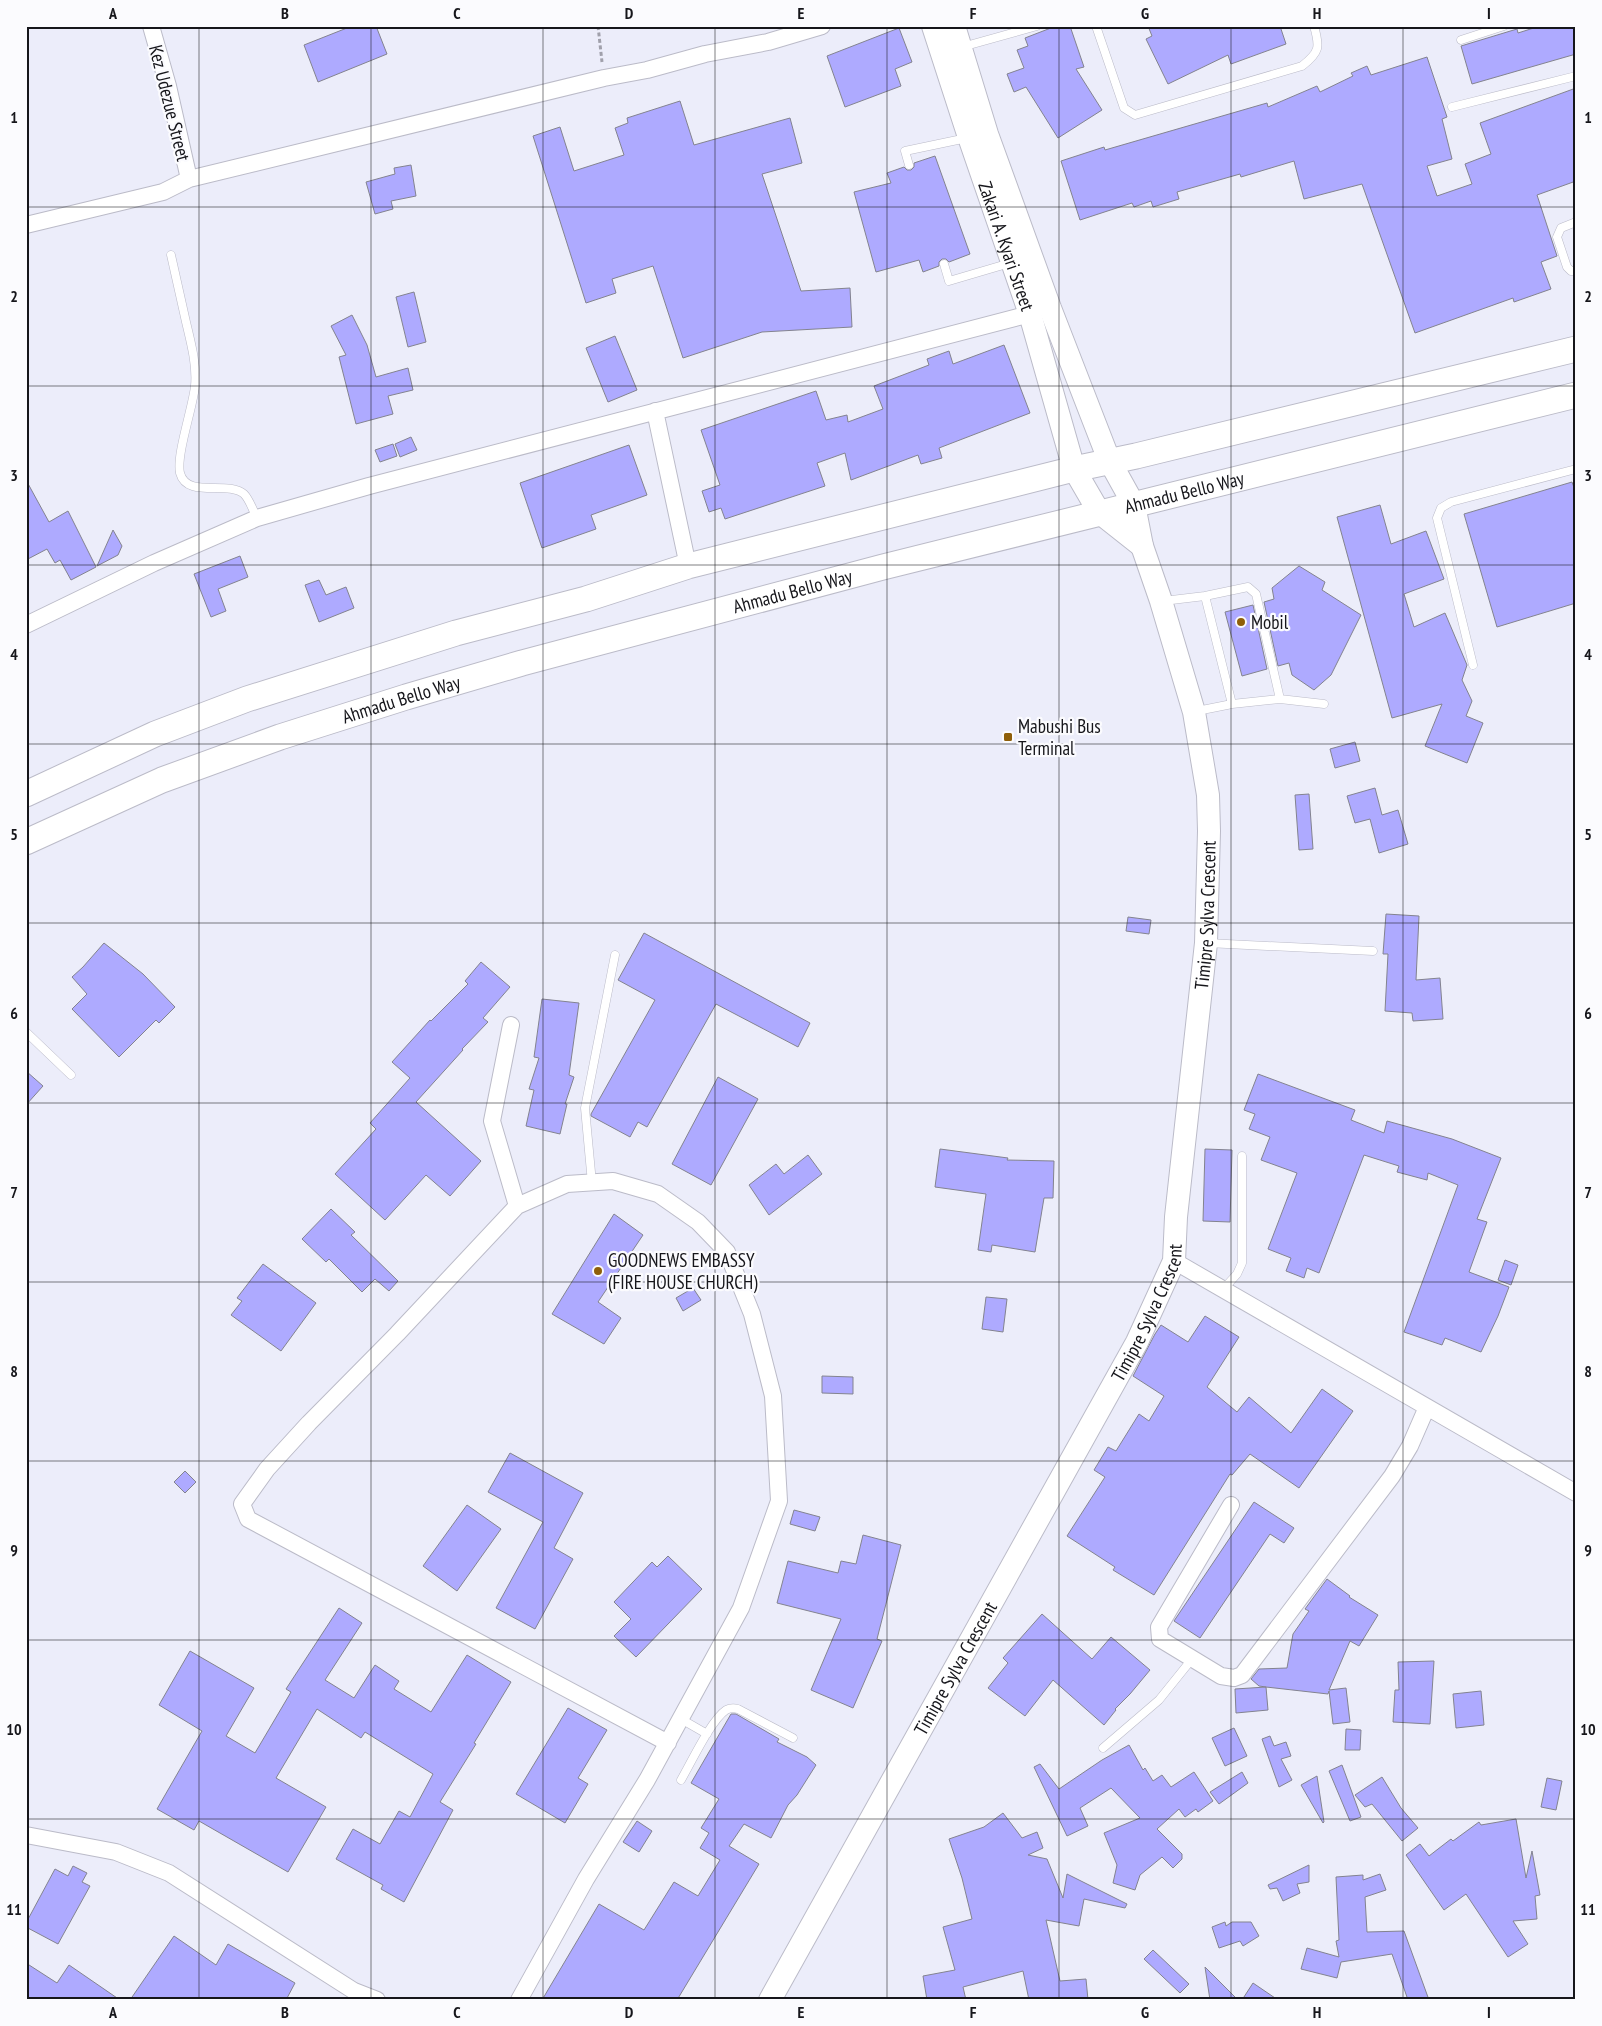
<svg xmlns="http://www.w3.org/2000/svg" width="1602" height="2026" font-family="'PT Sans Narrow',sans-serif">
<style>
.building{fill:#aeaaff;stroke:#83838f}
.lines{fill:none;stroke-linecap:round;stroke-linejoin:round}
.lane-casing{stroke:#bbbbc8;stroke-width:9}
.street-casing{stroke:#bbbbc8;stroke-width:18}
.secondary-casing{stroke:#bbbbc8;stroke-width:24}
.primary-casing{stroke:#bbbbc8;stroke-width:27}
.path{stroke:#a0a0ab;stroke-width:3;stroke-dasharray:4 2.5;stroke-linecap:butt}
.lane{stroke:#fff;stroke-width:8}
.street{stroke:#fff;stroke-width:16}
.secondary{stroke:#fff;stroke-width:22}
.primary{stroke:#fff;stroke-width:25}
.grid{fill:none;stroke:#16161b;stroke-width:1;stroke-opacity:0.55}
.poi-dot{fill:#8f5f0a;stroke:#fbfbfe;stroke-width:2}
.labels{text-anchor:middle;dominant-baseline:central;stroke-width:4.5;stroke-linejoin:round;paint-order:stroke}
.street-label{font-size:19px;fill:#16161b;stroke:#fbfbfe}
.poi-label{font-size:19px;fill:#16161b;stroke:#fbfbfe;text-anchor:start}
.neatline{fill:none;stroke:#16161b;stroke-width:2}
.grid-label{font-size:16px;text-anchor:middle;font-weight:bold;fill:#16161b}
</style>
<rect width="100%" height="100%" fill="#ecedfa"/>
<path class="building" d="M352,26H376L387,54L318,82L304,45Z
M1056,26H1070L1084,67L1076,69L1102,110L1058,138L1026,87L1014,92L1007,74L1024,68L1017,50L1028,46L1025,38Z
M1148,26H1280L1286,44L1231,64L1228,55L1168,84L1146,39L1152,36Z
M1540,26H1576V54L1472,84L1461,46L1517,29L1518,33Z
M899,28L912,62L895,69L901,86L845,107L827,56Z
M1427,57L1447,117L1442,119L1452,159L1427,166L1437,196L1472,184L1465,164L1491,154L1480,123L1576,88V181L1537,195L1557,256L1541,262L1551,289L1514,302L1513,298L1415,333L1362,184L1304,199L1294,161L1241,177L1240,174L1177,192L1179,199L1153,207L1151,201L1134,207L1132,203L1080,220L1061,161L1104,147L1105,150L1267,103L1268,107L1317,86L1320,92L1353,76L1351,73L1367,66L1371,75Z
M680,101L694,145L790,118L802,163L762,174L801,291L850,288L852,327L762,332L683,358L653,266L612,279L616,293L586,303L533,136L560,127L574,171L624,155L615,128L628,123L627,118Z
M935,156L970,254L949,262L946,259H942L939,262V266L923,272L919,260L876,272L854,192L891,183L887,173L904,167L907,170H911L914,167V163Z
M411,165L416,196L391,201L393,209L375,214L366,182L395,174L394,168Z
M414,292L426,342L408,347L396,297Z
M352,315L367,345L376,377L408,368L413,390L388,396L393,414L356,424L339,357L346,355L331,326Z
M615,336L637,390L608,402L586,348Z
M1004,345L1030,413L939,448L942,458L921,464L918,455L851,480L845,453L817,463L825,486L725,519L721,508L709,512L702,491L720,485L701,430L816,391L826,420L847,415L848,422L883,409L874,386L929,365L927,359L949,351L953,364Z
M411,437L417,450L400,457L395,444Z
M393,444L397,456L380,462L375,450Z
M629,445L647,495L591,515L596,529L542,548L520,483Z
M26,480L49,522L68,511L96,567L71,580L60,560L55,563L47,549L26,560Z
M1572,482L1576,493V603L1497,627L1464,514Z
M1380,505L1391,544L1426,531L1444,579L1404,594L1414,627L1445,613L1467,665L1462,680L1472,701L1466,716L1483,723L1467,763L1425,746L1442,704L1392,718L1337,517Z
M113,530L122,546L118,555L97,566Z
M240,556L248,577L218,589L226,611L211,617L194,574Z
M1299,566L1325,582L1322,590L1361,615L1331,675L1314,690L1292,675L1289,663L1278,666L1264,602L1274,599L1272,588Z
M319,580L326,595L346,587L354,608L319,622L305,585Z
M1253,605L1267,669L1242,676L1225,612Z
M1355,742L1360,761L1335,768L1330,749Z
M1375,788L1382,815L1398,810L1408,844L1379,853L1370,819L1355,823L1347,796Z
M1309,794L1313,849L1299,850L1295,795Z
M1386,914L1419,916L1416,980L1440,978L1443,1019L1413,1021L1412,1013L1385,1011L1388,954H1383Z
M1128,917L1151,920L1149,934L1126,931Z
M644,933L810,1023L798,1047L716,1004L647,1127L638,1122L630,1137L591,1116V1114L655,1000L618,980Z
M104,943L143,974L175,1007L159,1023L156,1020L119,1057L72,1009L87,994L72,977L83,967Z
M481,962L510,987L483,1018L488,1022L462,1049L463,1050L416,1102L481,1161L450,1196L426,1175L385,1220L335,1174L376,1129L370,1123L410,1078L392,1062L430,1020L431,1021L468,984L465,981Z
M542,999L579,1003L569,1075L574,1077L565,1104H567L560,1134L526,1126L534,1090L529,1089L539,1058L534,1057Z
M26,1071L43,1086L26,1105Z
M1258,1074L1355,1110L1351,1120L1384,1133L1387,1121L1452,1139L1501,1158L1477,1219L1487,1222L1469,1272L1509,1287L1498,1316L1481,1352L1445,1338L1442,1345L1404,1332L1458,1185L1428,1173L1427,1180L1397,1172L1399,1166L1364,1155L1319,1273L1307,1268L1304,1278L1286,1271L1291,1258L1268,1249L1297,1173L1261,1160L1270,1137L1249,1129L1255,1114L1244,1110Z
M718,1077L758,1099L711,1185L672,1164Z
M940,1149L1008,1158L1007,1160L1054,1161L1053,1198H1044L1035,1252L992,1245L991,1252L978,1250L986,1194L935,1187Z
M1205,1149L1232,1150L1230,1222L1203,1221Z
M808,1155L822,1174L769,1215L749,1185L776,1164L784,1174Z
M331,1209L355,1232L351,1235L398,1281L389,1291L375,1279L362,1292L329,1259L326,1262L302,1239Z
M614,1214L643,1235L598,1302L621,1318L604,1344L552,1314Z
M1505,1260L1518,1265L1511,1285L1498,1280Z
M263,1264L316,1303L281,1351L231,1315L242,1301L237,1298Z
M693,1288L701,1300L683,1311L676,1298Z
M986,1297L1007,1299L1003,1332L982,1329Z
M1205,1316L1239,1337L1207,1387L1237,1412L1249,1397L1291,1433L1322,1389L1353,1411L1299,1488L1250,1454L1232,1475L1230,1474L1154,1595L1113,1570L1115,1567L1067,1536L1105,1477L1094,1470L1108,1447L1116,1451L1139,1414L1149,1421L1164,1396L1133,1376L1155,1334L1161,1325L1188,1342Z
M822,1376L853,1377V1394L822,1393Z
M510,1453L583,1493L554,1548L573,1559L535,1629L496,1608L543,1522L488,1492Z
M185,1471L196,1482L185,1493L174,1482Z
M1254,1502L1294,1528L1284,1543L1270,1534L1200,1638L1174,1621Z
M467,1505L501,1529L457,1591L423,1566Z
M794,1510L820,1517L815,1531L790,1524Z
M863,1535L901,1545L877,1639L882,1641L853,1708L811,1690L841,1619L777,1603L788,1561L838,1573L841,1561L856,1564Z
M668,1556L702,1589L636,1657L614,1636L631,1619L614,1602L652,1562L657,1567Z
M1327,1579L1350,1596L1349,1597L1378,1615L1359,1646L1350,1641L1329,1690L1346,1688L1350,1722L1333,1724L1329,1691L1328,1694L1266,1687L1268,1710L1236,1713L1235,1689L1266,1687L1259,1686L1251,1679L1259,1669L1287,1668L1293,1634L1309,1611L1305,1609Z
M339,1608L362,1623L325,1680L354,1698L375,1665L399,1681L394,1689L431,1712L467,1655L511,1682L474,1743L476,1744L440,1802L453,1810L404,1902L381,1889L383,1885L336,1859L353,1829L380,1844L399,1811L410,1817L433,1774L365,1732L361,1738L317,1709L276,1778L326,1807L288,1872L199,1821L194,1830L157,1809L202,1731L159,1705L190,1651L254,1688L226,1736L255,1753L291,1692L286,1689Z
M1042,1614L1092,1659L1111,1637L1150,1670L1130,1694L1115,1709L1116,1710L1104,1725L1053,1680L1025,1716L988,1688L1008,1663L1003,1658Z
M1434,1661L1430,1724L1393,1722L1395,1690H1399L1398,1662Z
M1481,1691L1484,1725L1456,1728L1453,1694Z
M568,1708L607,1730L578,1778L588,1784L565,1823L516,1794Z
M731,1714H736L779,1739L777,1742L807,1757L816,1765L797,1795L788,1805L771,1838L744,1824L729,1846L759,1864L677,2000H542L599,1904L644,1930L674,1882L698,1896L720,1860L700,1848L709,1833L701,1828L719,1799L691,1783Z
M1234,1728L1247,1756L1225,1766L1212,1738Z
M1346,1729L1361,1730L1360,1750H1345Z
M1270,1736L1274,1746L1286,1742L1291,1756L1281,1759L1292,1780L1279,1787L1262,1739Z
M1129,1745L1143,1770L1145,1768L1153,1781L1162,1775L1171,1787L1194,1772L1213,1801L1198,1812L1196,1809L1185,1817L1179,1809L1157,1829L1182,1854V1859L1173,1868L1162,1857L1140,1875L1135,1890L1113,1883L1117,1865L1104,1833L1140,1818L1111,1788L1080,1808L1088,1826L1067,1836L1034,1767L1040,1764L1059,1789L1102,1760Z
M1342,1765L1361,1817L1350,1821L1329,1771Z
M1242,1772L1248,1783L1219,1804L1210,1792Z
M1317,1776L1324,1822L1323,1823L1301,1785Z
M1382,1777L1401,1808L1418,1828L1402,1841L1372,1804L1365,1807L1355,1795Z
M1547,1778L1562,1781L1556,1810L1541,1807Z
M1003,1813L1022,1838L1037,1832L1043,1848L1028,1855L1047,1859L1063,1898L1067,1874L1127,1904L1125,1908L1084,1899L1079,1926L1046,1920L1060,1981L1086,1979L1088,2000H1029L1023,1971L963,1987L966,2000H927L923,1976L955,1970L943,1927L972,1919L962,1878L949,1839L984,1827Z
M1516,1819L1526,1878L1532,1851L1540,1895L1535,1896L1537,1919L1513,1921L1528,1944L1508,1957L1466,1894L1444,1910L1406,1855L1420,1844L1429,1856L1451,1839L1453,1841L1479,1822L1481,1825Z
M637,1821L652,1831L639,1852L623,1842Z
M1309,1865V1882L1297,1884L1300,1893L1283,1901L1277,1888L1270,1889L1268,1885Z
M73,1866L87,1873L82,1882L90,1886L58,1944L26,1927V1923L55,1869L68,1876Z
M1380,1874L1386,1890L1365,1897L1367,1932L1404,1931L1429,2000H1408L1392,1954L1341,1962L1337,1978L1301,1969L1307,1948L1339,1957L1336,1941L1339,1940L1336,1877L1363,1875V1880Z
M1225,1922L1226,1926L1232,1922H1251L1259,1936L1243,1946L1240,1941L1219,1948L1212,1927Z
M174,1936L216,1965L228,1944L295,1983L286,2000H130Z
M1153,1950L1189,1984L1180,1993L1144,1959Z
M26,1963L57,1983L69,1965L120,2000H26Z
M1205,1967L1238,2000H1210Z
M1253,1983L1278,2000H1242Z"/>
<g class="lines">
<g class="lane-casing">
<path id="lane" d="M1096,26L1124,108L1135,115L1302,66C1320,52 1320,47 1314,26
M1461,40L1504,26
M962,47L1037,26
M1452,107L1576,76
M909,165L905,151L967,138
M1576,222L1561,228L1557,237L1567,267L1571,271H1576
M171,255C176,277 181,300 186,322C191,343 197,365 195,386C193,407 176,455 180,473C187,499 227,480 244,494C250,500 253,511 257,518
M944,264L949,281L1010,263
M1205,596L1248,587L1256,594L1280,699
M1163,601L1205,596L1232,704L1197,711
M1473,665L1437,518L1441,508L1451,502L1576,469
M1232,704L1280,699L1324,704
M1207,943L1373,951
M26,1032L71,1075
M592,1183L585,1108L615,955
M1221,1285H1227L1237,1274L1242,1263V1156
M681,1719L707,1734
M1103,1748L1159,1700L1192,1659
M681,1780C691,1763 711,1720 726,1710C730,1708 734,1708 738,1709L793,1738"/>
</g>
<g class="street-casing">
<path id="street" d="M151,26L168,86L189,179
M26,225L163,192L189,179L604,78L647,70L705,54L768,42L822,26
M655,411L688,566
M26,625L154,563L257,518L369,486L1030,314
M511,1025L492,1121L517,1206
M1174,1261L1576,1493
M1231,1505L1159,1627L1160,1639L1221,1676L1234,1678L1242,1675L1392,1476L1410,1446L1427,1407
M26,1835L116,1852L169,1873L354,1991L377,2000
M519,2000L586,1879L647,1780L741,1608L779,1501L773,1396L752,1314L727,1252L698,1222L658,1194L613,1181L567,1184L517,1206L397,1334L309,1423L267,1469L242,1504L248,1519L668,1743"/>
</g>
<g class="secondary-casing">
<g id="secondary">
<path id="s1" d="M933,26L969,137L1030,314L1074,469L1099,512L1142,546"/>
<path id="s2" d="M770,2000L1137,1342L1174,1261L1176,1217L1206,943L1209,831L1208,795L1194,712L1161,601L1142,546L1134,505L1109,460L1050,308L987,134L954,26"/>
</g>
</g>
<g class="primary-casing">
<g id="primary">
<path d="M26,794L155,734L247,699L456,633L586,599L688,566L1074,469L1136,456L1576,349"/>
<path id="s3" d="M26,842L162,780L280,737L406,697L522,663L883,567L1576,395"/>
</g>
</g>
<path class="path" d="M598,26L602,62"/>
<use href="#lane" class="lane"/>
<use href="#street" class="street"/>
<use href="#secondary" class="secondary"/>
<use href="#primary" class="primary"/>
</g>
<path class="grid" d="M199,26V2000M371,26V2000M543,26V2000M715,26V2000M887,26V2000M1059,26V2000M1231,26V2000M1403,26V2000M26,207H1576M26,386H1576M26,565H1576M26,744H1576M26,923H1576M26,1103H1576M26,1282H1576M26,1461H1576M26,1640H1576M26,1819H1576"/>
<g class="poi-dot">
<circle cx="1241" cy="622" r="5"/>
<rect x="1003" y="732" width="10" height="10" rx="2.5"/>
<circle cx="598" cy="1271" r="5"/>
</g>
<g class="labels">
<g class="street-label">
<text transform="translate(170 103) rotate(76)">Kez Udezue Street</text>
<text stroke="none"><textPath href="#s1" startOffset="232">Zakari A. Kyari Street</textPath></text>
<text stroke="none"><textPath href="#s3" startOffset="1212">Ahmadu Bello Way</textPath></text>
<text stroke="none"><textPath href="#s3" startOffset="808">Ahmadu Bello Way</textPath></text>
<text stroke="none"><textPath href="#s3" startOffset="402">Ahmadu Bello Way</textPath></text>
<text stroke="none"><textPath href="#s2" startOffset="1190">Timipre Sylva Crescent</textPath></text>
<text stroke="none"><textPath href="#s2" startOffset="785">Timipre Sylva Crescent</textPath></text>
<text stroke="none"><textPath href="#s2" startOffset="380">Timipre Sylva Crescent</textPath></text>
</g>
<g class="poi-label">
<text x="1251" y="622">Mobil</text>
<text x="1018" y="726">Mabushi Bus<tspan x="1018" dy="22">Terminal</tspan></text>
<text x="608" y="1260">GOODNEWS EMBASSY<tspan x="608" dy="22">(FIRE HOUSE CHURCH)</tspan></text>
</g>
</g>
<rect width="1602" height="2026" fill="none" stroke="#fbfbfe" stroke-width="55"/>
<rect x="28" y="28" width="1546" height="1970" class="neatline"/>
<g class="grid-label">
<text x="113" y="19">A</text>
<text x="285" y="19">B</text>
<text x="457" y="19">C</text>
<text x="629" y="19">D</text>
<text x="801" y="19">E</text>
<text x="973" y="19">F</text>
<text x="1145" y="19">G</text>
<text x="1317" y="19">H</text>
<text x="1489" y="19">I</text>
<text x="14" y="123">1</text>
<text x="1588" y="123">1</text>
<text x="14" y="302">2</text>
<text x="1588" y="302">2</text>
<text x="14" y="481">3</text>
<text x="1588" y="481">3</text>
<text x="14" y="660">4</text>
<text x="1588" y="660">4</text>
<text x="14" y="840">5</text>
<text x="1588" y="840">5</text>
<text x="14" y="1019">6</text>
<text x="1588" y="1019">6</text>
<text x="14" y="1198">7</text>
<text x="1588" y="1198">7</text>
<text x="14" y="1377">8</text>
<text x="1588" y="1377">8</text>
<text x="14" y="1556">9</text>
<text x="1588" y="1556">9</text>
<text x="14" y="1735">10</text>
<text x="1588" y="1735">10</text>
<text x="14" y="1915">11</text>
<text x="1588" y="1915">11</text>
<text x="113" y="2018">A</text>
<text x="285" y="2018">B</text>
<text x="457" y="2018">C</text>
<text x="629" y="2018">D</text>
<text x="801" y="2018">E</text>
<text x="973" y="2018">F</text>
<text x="1145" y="2018">G</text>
<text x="1317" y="2018">H</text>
<text x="1489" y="2018">I</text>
</g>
</svg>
